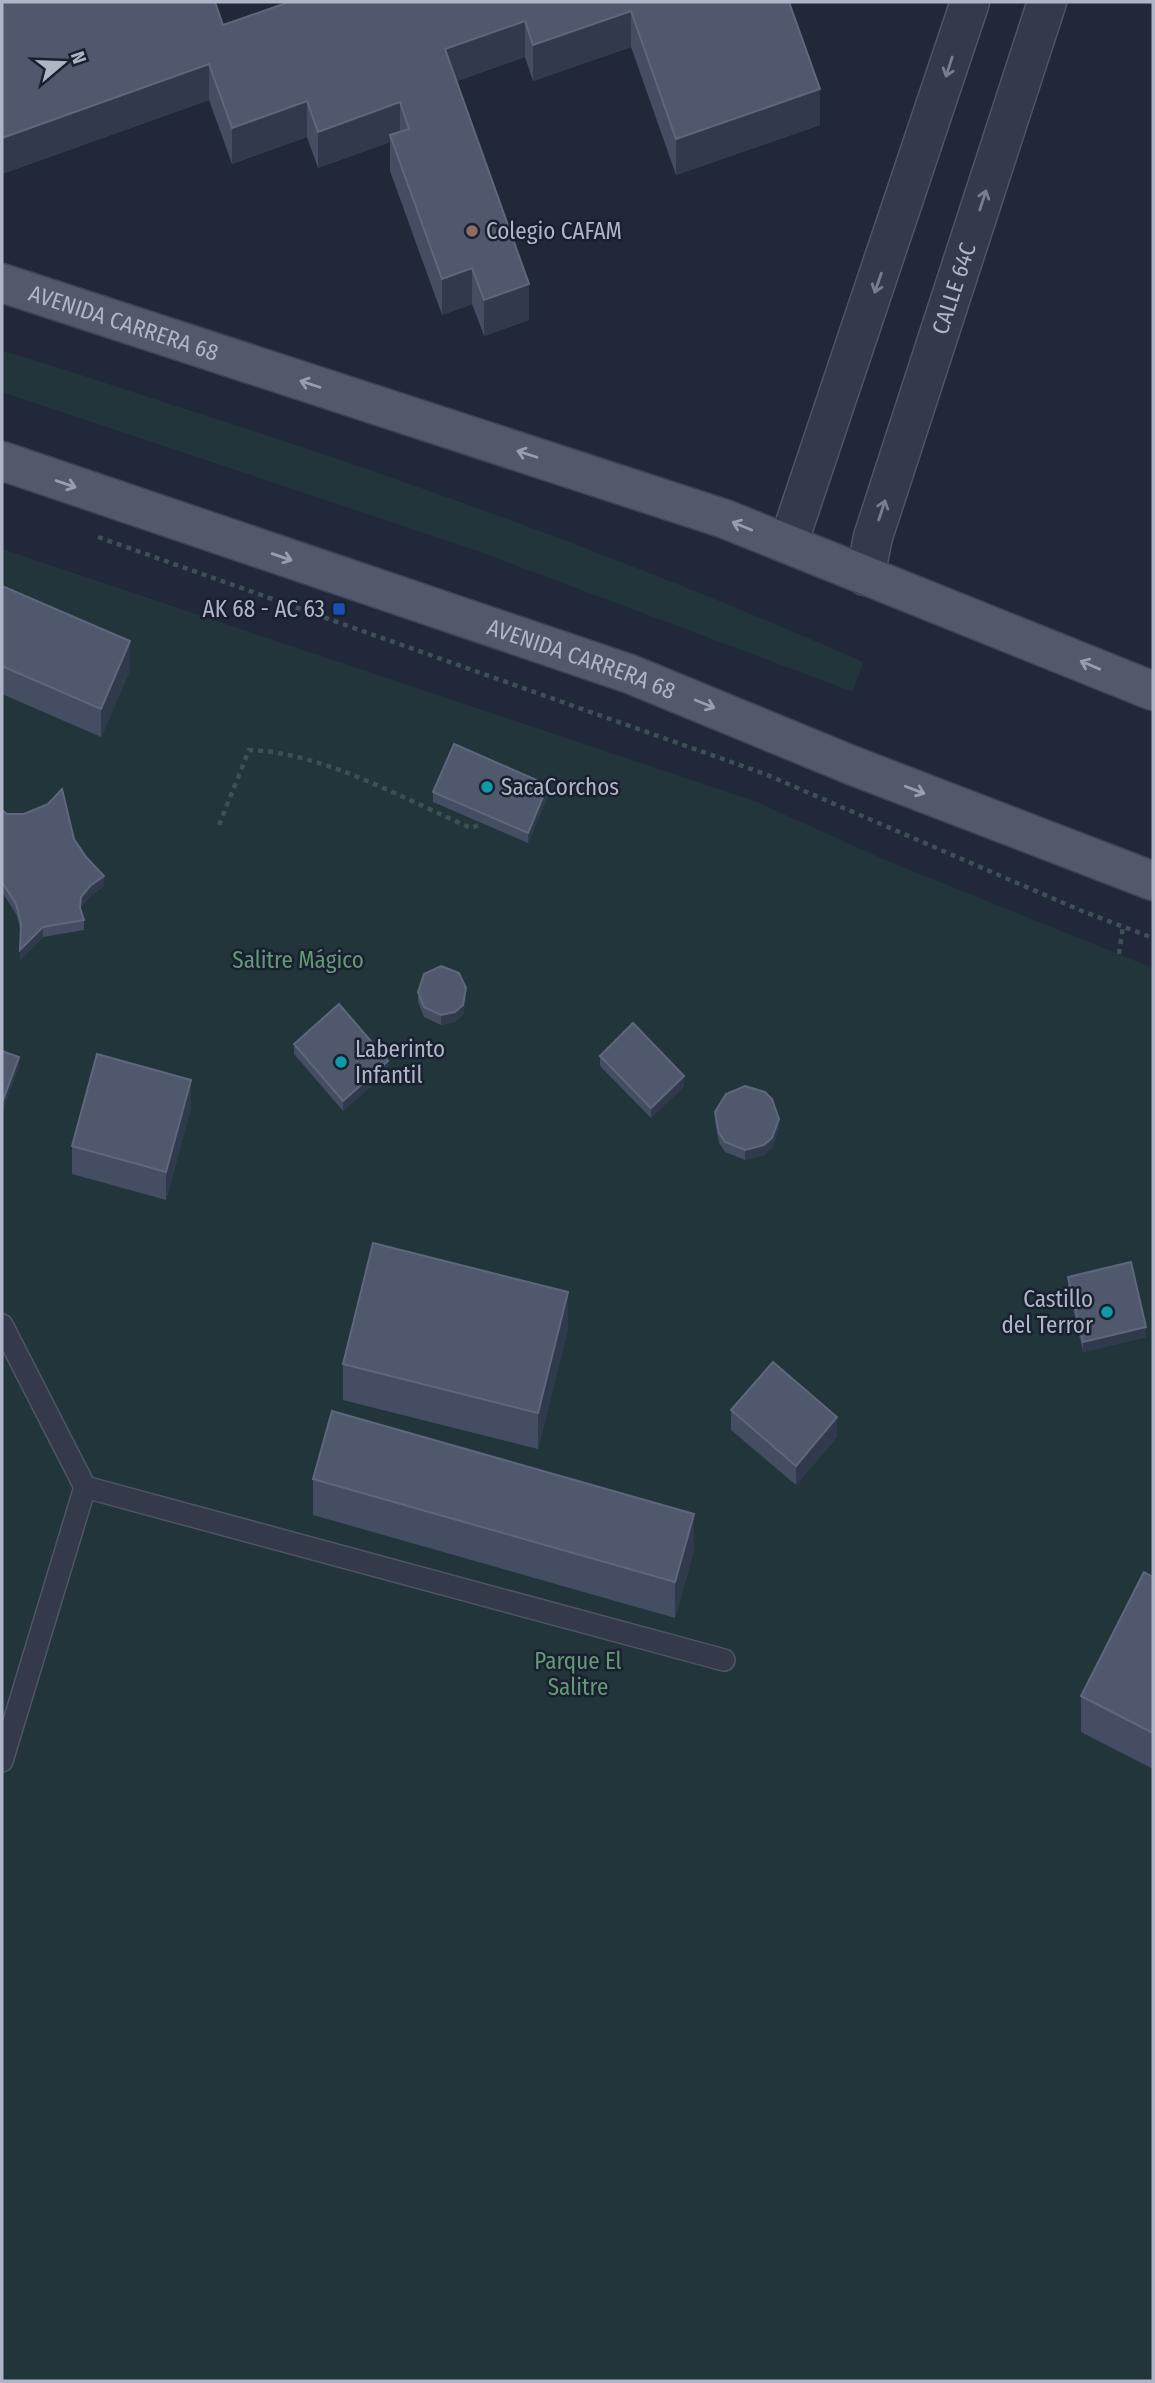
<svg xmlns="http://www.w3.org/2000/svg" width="1155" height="2383" font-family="'Fira Sans Condensed',sans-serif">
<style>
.green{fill:#22353b}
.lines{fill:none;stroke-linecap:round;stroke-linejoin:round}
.service-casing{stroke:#4e5565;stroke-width:24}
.tertiary-casing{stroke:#4e5565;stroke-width:41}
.primary-casing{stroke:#3d4454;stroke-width:41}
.path{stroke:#3d5155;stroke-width:4.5;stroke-dasharray:5 5;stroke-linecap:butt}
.service{stroke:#343a4a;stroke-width:21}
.tertiary{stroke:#343a4a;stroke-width:38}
.primary{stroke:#51596b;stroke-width:38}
.wall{fill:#444d62}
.shaded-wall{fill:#31394d}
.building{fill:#4f586d;stroke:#5e677b;stroke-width:2}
.oneway{stroke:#777e8f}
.oneway2{stroke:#979eb0}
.education-dot{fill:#8d6e63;stroke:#19202f;stroke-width:2.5}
.transit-dot{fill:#1a4fb4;stroke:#19202f;stroke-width:2.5}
.culture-dot{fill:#0f9aa8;stroke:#19202f;stroke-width:2.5}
.labels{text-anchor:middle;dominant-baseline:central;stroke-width:5;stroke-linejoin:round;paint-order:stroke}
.poi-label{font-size:23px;fill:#aeb5c7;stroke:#19202f;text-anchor:start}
.street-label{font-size:23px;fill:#aeb5c7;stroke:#19202f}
.park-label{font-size:23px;fill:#649976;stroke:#19202f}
</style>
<rect width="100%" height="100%" fill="#20283a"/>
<path class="green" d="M2,351C70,370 137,394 204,415C428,487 648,567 863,662L853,692L475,550L2,392Z
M2,549L757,802L883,859L1153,968V2381H2Z"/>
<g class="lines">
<g class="service-casing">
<path id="service" d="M2,1325L85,1487
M2,1761L85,1487L724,1660"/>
</g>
<g class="tertiary-casing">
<g id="tertiary">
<path d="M788,544L970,2"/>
<path id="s1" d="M865,576L873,537L1047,2"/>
</g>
</g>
<g class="primary-casing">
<g id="primary">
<path id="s2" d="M2,283L725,519L1153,691"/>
<path id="s3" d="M2,461L630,674L851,765L1153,881"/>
</g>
</g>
<path class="path" d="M98,537L765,774L1082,911L1153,938
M219,825L249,750C322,752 404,799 471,828L482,824
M1119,954L1123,926"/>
<use href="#service" class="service"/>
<use href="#tertiary" class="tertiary"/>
<use href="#primary" class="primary"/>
</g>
<path class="wall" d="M789,2L820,125L676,175L631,47L533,81L525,57L457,81L529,320L484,336L472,304L442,315L390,171V142L318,168L307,137L232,164L209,100L2,174L223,25Z
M2,586L130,670L101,737L2,694Z
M433,792L548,795L528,843L433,802Z
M2,810L7,814L74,839L104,886L90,896L81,907V911L84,920V930L43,937L20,960L21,932L16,914L2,892Z
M418,992L466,998L463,1015L455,1022L441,1025L424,1017L418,1002Z
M294,1044L388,1071L343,1111L294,1054Z
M600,1056L684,1086L651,1118L600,1066Z
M191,1108L166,1200L72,1174V1146Z
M715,1112L779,1129L772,1148L764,1155L745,1160L725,1152L719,1143L715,1122Z
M1068,1277L1146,1337L1083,1352L1068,1287Z
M568,1328L538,1449L343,1400V1364Z
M731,1410L837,1437L796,1485L731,1430Z
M313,1479L694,1550L675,1618L313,1515Z
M1153,1577V1769L1081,1732V1696Z"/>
<path class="shaded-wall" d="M631,11V47L533,81V45Z
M525,21V57L445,85V49Z
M209,64V100L2,174V138Z
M820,89V125L676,175V139Z
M307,101V137L232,164V128Z
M400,102V138L390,135V142L318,168V132Z
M472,268V304L442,315V279Z
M529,284V320L484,336V300Z
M130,641V670L101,737V709Z
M548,785V795L528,843V833Z
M104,876V886L90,896L81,907L80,918L81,897L90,886Z
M43,927V937L20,960V950Z
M466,988V998L463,1015L455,1022L441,1025V1015Z
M19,1057V1067L2,1113V1103Z
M388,1061V1071L343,1111V1101Z
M684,1076V1086L651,1118V1108Z
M191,1080V1108L166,1200V1172Z
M779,1119V1129L772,1148L764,1155L745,1160V1150Z
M568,1292V1328L538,1449V1413Z
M1146,1327V1337L1083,1352V1342Z
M837,1417V1437L796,1485V1466Z
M694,1514V1550L675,1618V1582Z"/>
<path class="building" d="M2,2H215L223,25L289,2H789L820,89L676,139L631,11L533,45L525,21L445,49L529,284L484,300L472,268L442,279L390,135L409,129L400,102L318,132L307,101L232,128L209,64L2,138Z
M2,586L130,641L101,709L2,666Z
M454,744L548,785L528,833L433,792Z
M62,789L74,839L86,857L104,876L90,886L81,897L80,908L84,920L43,927L20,950L21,923L16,904L2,882V810L7,814H24L48,804Z
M441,966L459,973L466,988L463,1005L455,1012L441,1015L424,1007L418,992L424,974Z
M339,1004L388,1061L343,1101L294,1044Z
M633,1023L684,1076L651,1108L600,1056Z
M2,1051L19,1057L2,1103Z
M97,1054L191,1080L166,1172L72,1146Z
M745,1086L765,1092L772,1099L779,1119L772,1138L764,1145L745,1150L725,1142L719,1133L715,1112L726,1094Z
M373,1243L568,1292L538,1413L343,1364Z
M1131,1262L1146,1327L1083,1342L1068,1277Z
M773,1362L837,1417L796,1466L731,1410Z
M332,1411L694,1514L675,1582L313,1479Z
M1144,1572L1153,1577V1733L1081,1696Z"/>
<defs><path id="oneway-shaft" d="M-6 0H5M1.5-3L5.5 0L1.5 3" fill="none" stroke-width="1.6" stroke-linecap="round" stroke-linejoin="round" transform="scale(1.75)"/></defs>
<g class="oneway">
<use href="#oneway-shaft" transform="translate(949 67) rotate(108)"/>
<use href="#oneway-shaft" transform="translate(983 200) rotate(-72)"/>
<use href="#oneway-shaft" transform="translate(878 283) rotate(109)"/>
<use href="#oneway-shaft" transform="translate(882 510) rotate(-72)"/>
</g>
<g class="oneway2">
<use href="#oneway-shaft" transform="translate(310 384) rotate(-162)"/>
<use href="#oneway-shaft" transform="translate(527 454) rotate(-162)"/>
<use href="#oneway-shaft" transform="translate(66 484) rotate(19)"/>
<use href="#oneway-shaft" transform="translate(742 526) rotate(-158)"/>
<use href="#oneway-shaft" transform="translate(282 557) rotate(19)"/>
<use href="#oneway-shaft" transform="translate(1090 665) rotate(-157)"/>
<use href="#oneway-shaft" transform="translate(705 704) rotate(22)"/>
<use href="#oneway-shaft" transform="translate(915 790) rotate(21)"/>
</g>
<circle class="education-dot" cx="472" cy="231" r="7"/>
<rect class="transit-dot" x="332" y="602" width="14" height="14" rx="3.5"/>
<g class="culture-dot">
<circle cx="487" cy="787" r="7"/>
<circle cx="341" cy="1062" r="7"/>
<circle cx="1107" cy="1312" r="7"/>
</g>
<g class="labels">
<g class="poi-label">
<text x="486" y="231">Colegio CAFAM</text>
<text x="325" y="609" text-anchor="end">AK 68 - AC 63</text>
<text x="501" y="787">SacaCorchos</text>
<text x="355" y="1049">Laberinto<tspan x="355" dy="26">Infantil</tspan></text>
<text x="1093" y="1299" text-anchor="end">Castillo<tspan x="1093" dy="26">del Terror</tspan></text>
</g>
<g class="street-label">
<text stroke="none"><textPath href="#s1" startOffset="301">CALLE 64C</textPath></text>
<text stroke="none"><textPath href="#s2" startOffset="128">AVENIDA CARRERA 68</textPath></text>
<text stroke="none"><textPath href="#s3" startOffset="612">AVENIDA CARRERA 68</textPath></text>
</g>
<g class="park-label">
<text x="298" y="960">Salitre Mágico</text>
<text x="578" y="1661">Parque El<tspan x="578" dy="26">Salitre</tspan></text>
</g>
</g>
<rect width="1155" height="2383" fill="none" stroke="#aeb5c7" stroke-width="7"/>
<g transform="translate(63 63) rotate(71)" stroke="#19202f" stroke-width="5" paint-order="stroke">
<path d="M0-5L12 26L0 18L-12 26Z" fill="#aeb5c7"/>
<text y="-10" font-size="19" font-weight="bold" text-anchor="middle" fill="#aeb5c7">N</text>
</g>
</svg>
